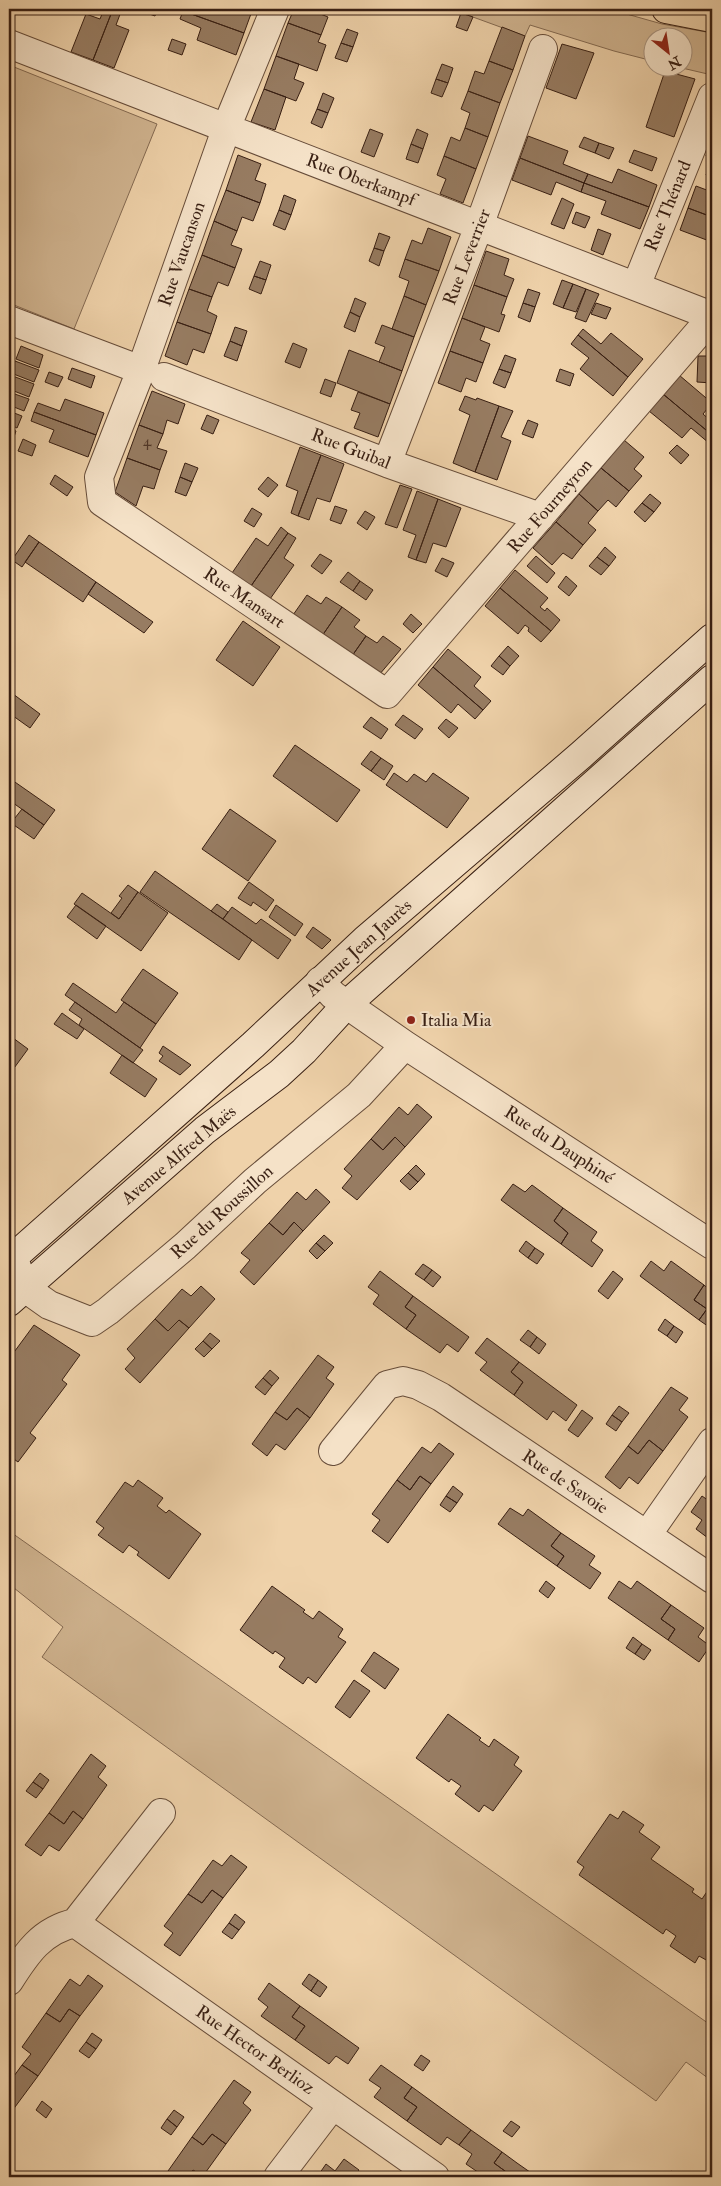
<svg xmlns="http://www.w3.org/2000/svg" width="721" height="2186" font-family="'IM FELL Double Pica',serif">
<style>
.green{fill:#d0b490;stroke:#846a52}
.building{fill:#977c62;stroke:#381f13}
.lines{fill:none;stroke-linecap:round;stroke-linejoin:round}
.minor-casing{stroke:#664c39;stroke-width:30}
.secondary-casing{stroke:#381f13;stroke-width:30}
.trunk-casing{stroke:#381f13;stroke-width:30}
.minor{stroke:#f5e2c8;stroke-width:28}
.secondary{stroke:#f5e2c8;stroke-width:28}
.trunk{stroke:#efd2aa;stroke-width:28}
.poi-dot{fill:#8f2418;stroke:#f5e2c8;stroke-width:2}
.labels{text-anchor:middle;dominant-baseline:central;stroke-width:4;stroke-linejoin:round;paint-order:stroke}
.number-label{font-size:15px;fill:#503627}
.street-label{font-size:18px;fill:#381f13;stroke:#f5e2c8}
.poi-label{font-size:18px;fill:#381f13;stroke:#f5e2c8;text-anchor:start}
</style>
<rect width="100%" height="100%" fill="#efd2aa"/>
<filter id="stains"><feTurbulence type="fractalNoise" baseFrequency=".004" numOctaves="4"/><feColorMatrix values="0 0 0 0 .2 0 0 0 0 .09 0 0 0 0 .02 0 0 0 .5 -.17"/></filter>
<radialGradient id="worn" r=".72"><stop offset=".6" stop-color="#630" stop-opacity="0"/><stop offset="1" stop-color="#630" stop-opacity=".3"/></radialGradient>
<path class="green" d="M451,9H609L662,24L712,33V75L682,68H684V38H654L653,61L614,51L530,25L525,36Z
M9,65L157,124L74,329L9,303Z
M9,1531L712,2026V2081L686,2062L656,2101L42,1657L63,1627L9,1584Z"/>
<path class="building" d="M104,9H113L93,60L71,52L86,14L100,19Z
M113,9H122L116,25L129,30L114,68L93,60Z
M145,9H158L155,16L144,12Z
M184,9L208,10V9H246L252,11L244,33L183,11Z
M294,9H320L318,13L328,17L321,35L288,23Z
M183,11L244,33L236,55L197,40L201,28L180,19Z
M461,13L473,17L467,31L456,27Z
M288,23L321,35L318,42L326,45L317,71L276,56Z
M502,27L525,36L513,70L489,61Z
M347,29L358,33L353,47L341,43Z
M172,39L186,44L182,55L168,50Z
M341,43L353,47L347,62L335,58Z
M562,44L594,53L576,99L546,88Z
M276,56L299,64L294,79L304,83L296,101L264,89Z
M489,61L513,70L500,103L468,91L475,71L484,74Z
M442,64L453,68L448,83L436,79Z
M665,71L695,79L674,137L646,127Z
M436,79L448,83L442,97L431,93Z
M264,89L286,97L275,130L251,122Z
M468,91L500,103L488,137L465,128L470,113L461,109Z
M323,93L334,98L328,113L317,109Z
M317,109L328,113L322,128L311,123Z
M465,128L488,137L476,169L444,156L451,137L460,141Z
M370,129L383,134L374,157L361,152Z
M417,129L428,134L423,149L411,144Z
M528,136L568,151L563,164L588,174L584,183L520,158Z
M584,137L599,143L595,153L579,147Z
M712,141V159L706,156Z
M599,143L614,148L609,159L595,153Z
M411,144L423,149L418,163L406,159Z
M634,150L657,158L652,171L629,162Z
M238,155L261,164L255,180L266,184L260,203L226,190Z
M444,156L476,169L463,203L440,194L446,179L437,175Z
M520,158L584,183L581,192L556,182L551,195L512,180Z
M710,164L712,165V177L706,175Z
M618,169L657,185L649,207L584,183L588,174L612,183Z
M584,183L649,207L640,229L601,214L606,201L581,192Z
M696,186L712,192V217L688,208Z
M226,190L260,203L253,221L242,217L237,231L214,221Z
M284,195L296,200L291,215L279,210Z
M562,198L574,204L564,229L551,224Z
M688,208L712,217V242L680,230Z
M279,210L291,215L285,230L273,225Z
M576,212L590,217L585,228L572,223Z
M214,221L237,231L231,245L242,249L235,268L202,255Z
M428,228L451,237L439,271L405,259L412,240L422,244Z
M598,229L611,234L603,255L591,250Z
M379,233L390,237L384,251L374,248Z
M374,248L384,251L379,266L369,261Z
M711,250H712V262L708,260Z
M486,251L509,259L504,275L514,279L507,297L474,285Z
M202,255L235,268L228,286L218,282L212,297L189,289Z
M405,259L439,271L426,305L404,296L409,281L399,277Z
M260,261L271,265L266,280L254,276Z
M254,276L266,280L261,294L249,289Z
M562,280L573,284L563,308L553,304Z
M573,284L586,289L576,312L563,308Z
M474,285L507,297L501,314L505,315L499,332L462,318Z
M189,289L212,297L207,311L217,316L211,334L177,322Z
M528,289L540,293L535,307L523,303Z
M586,289L599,294L586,322L575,318Z
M404,296L426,305L414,337L392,329Z
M355,298L366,303L360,317L350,312Z
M523,303L535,307L530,322L518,317Z
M596,303L611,308L606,319L591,314Z
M350,312L360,317L355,332L344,327Z
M462,318L485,327L480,340L490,344L483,363L450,351Z
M177,322L211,334L204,353L193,349L187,365L165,356Z
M382,325L414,337L402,371L379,362L385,347L375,343Z
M235,327L247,331L242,346L230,341Z
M583,329L601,344L611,333L643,359L628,377L578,335Z
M578,335L628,377L613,396L580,369L589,358L571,344Z
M230,341L242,346L237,361L224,356Z
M293,343L307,349L300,368L285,362Z
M21,346L43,355L39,368L16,359Z
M349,350L402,371L390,404L337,383Z
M450,351L483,363L476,382L466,378L461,392L438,383Z
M505,355L516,359L511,373L499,369Z
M698,356H712V383L697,382Z
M15,361L39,370L34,382L11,373Z
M72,368L95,376L91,388L68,379Z
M499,369L511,373L505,388L493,383Z
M560,369L574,374L570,386L556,381Z
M49,372L63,377L58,387L45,382Z
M10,375L34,384L29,397L9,389Z
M679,375L712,403L703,414L712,422V435L663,394Z
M325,379L336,383L331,397L320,393Z
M152,391L185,404L178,424L167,420L163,434L139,425Z
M9,392L29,399L24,411L9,405Z
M358,392L390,404L378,437L354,428L360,413L351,410Z
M663,394L712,435L709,443L691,428L682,438L649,411Z
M465,396L476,400L477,398L499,406L475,472L453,463L470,415L459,410Z
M65,399L104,413L96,435L34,412L38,403L60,411Z
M499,406L513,411L501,437L511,441L497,480L475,472Z
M9,411L22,416L17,428L9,424Z
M34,412L96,435L88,457L49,442L54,430L31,421Z
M207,415L219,420L213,434L201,429Z
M528,420L538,424L533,438L522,434Z
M139,425L163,434L157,448L167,451L160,470L127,458Z
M9,428L16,431L12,443L9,442Z
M23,439L36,445L32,456L18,451Z
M624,440L644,457L634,469L642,476L629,491L601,468Z
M677,445L689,455L681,464L669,453Z
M300,447L321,455L298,516L291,513L298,491L286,486Z
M321,455L344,464L330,502L317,498L309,520L298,516Z
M127,458L160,470L154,489L143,486L136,506L115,492Z
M185,463L198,468L192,482L180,477Z
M601,468L629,491L616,507L608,500L598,511L579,494Z
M55,475L73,487L67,496L50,484Z
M180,477L192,482L186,496L175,492Z
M268,477L278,485L268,497L258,489Z
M400,485L412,489L397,528L385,524Z
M417,491L438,499L416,560L408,557L416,535L403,530Z
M579,494L598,511L588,523L596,530L583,545L556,522Z
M650,494L661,503L654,512L642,503Z
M438,499L461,508L446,547L433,543L426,563L416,560Z
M642,503L654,512L645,522L634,512Z
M335,506L347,510L341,524L330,520Z
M252,508L262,514L254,527L244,521Z
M365,511L375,517L367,530L357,523Z
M556,522L583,545L572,559L563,553L552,565L533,548Z
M281,527L288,533L251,586L232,573L256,538L268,546Z
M288,533L296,538L284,558L294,565L270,599L251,586Z
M29,535L39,542L22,567L12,560Z
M39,542L96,582L83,602L25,562Z
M605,547L616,557L609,566L597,557Z
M320,554L332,561L322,574L311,566Z
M536,556L555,573L547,583L527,566Z
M597,557L609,566L601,575L589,566Z
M442,558L454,563L447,577L435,571Z
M515,570L548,598L540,607L545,611L547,608L560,620L551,631L500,588Z
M348,572L360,581L353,591L340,582Z
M566,576L577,586L569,596L558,587Z
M360,581L373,590L366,600L353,591Z
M96,582L153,622L144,633L88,594Z
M500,588L551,631L541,642L528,631L529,628L525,625L518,634L485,606Z
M307,595L321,604L326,597L342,607L322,636L293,615Z
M342,607L360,620L354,627L366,636L352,656L322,636Z
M411,614L422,624L413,633L403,624Z
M243,621L280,647L253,686L216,660Z
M366,636L377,643L383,636L401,649L379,675L352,656Z
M508,646L519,656L510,666L499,656Z
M448,649L481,677L474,686L491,701L483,710L433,667Z
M499,656L510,666L503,675L491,666Z
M433,667L483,710L475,719L458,704L451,713L418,685Z
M9,691L40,714L30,728L9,713Z
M403,715L423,729L415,739L395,725Z
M371,717L388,729L381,739L363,727Z
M446,719L458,728L449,738L438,728Z
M295,745L360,790L337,822L273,776Z
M371,751L381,758L371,771L361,764Z
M381,758L393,766L384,780L371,771Z
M394,773L407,782L414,774L426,782L433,773L469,798L447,828L386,785Z
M12,780L55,810L44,825L9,800V784Z
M22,809L44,825L34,839L11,823Z
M230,809L276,841L248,881L202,849Z
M155,871L252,940L239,960L140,892Z
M249,882L274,900L266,911L253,902L251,906L238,898Z
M128,885L138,892L119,919L111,913L122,898L119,896Z
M138,892L168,913L141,951L74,904L82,893L119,919Z
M217,904L228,912L223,919L211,911Z
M76,905L106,926L97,939L67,917Z
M276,905L303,924L295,936L269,917Z
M232,907L256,924L261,919L291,940L278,959L223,919Z
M313,927L331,940L322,949L306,937Z
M143,969L178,993L156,1024L121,1000Z
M73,983L116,1013L124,1002L156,1024L140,1048L65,995Z
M75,1002L143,1050L133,1063L79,1025L82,1019L69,1010Z
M62,1013L84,1029L77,1039L54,1024Z
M9,1035L28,1049L9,1075Z
M163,1046L191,1065L180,1075L159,1061L163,1056L159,1053Z
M122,1055L157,1079L145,1097L110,1073Z
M417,1104L432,1117L405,1147L395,1137L383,1150L371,1139L399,1107L408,1115Z
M395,1137L405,1147L357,1200L342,1188L352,1176L344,1169L371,1139L383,1150Z
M416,1165L425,1174L418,1182L408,1173Z
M408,1173L418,1182L410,1190L400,1181Z
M513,1184L525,1192L532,1185L563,1208L554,1221L568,1233L561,1244L501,1200Z
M316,1189L330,1202L303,1231L294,1222L283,1235L269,1223L297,1192L306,1200Z
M563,1208L597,1232L591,1241L603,1250L592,1267L561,1244L568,1233L554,1221Z
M294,1222L303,1231L254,1285L240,1272L250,1260L241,1253L269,1223L283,1235Z
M324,1235L333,1243L325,1251L316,1243Z
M526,1241L535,1248L528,1258L519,1251Z
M316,1243L325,1251L317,1259L309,1251Z
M535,1248L544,1254L537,1264L528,1258Z
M651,1261L664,1271L671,1261L704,1285L694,1300L707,1309L699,1320L640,1276Z
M423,1264L432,1270L424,1280L415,1274Z
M432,1270L441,1277L433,1287L424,1280Z
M380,1271L413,1296L405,1307L416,1315L406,1329L373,1304L379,1295L368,1287Z
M613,1271L623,1279L608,1299L598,1291Z
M704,1285L712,1292V1329L699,1320L707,1309L694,1300Z
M201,1286L215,1299L189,1328L179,1320L168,1331L155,1319L182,1289L191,1296Z
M413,1296L469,1337L458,1352L447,1344L440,1353L406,1329L416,1315L405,1307Z
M155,1319L168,1331L179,1320L189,1328L140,1383L125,1369L135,1358L127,1349Z
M665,1319L674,1326L667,1336L658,1330Z
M34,1325L80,1355L62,1380L67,1384L30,1433L36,1438L18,1462L11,1457L9,1460V1359Z
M674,1326L683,1332L676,1343L667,1336Z
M528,1330L537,1337L530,1347L520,1340Z
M210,1333L220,1341L212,1349L203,1341Z
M537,1337L546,1344L539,1354L530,1347Z
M487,1338L519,1362L511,1372L523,1382L514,1395L480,1370L487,1362L475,1353Z
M203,1341L212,1349L204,1357L195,1349Z
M318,1355L334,1367L326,1378L334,1384L310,1418L297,1408L287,1420L275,1412Z
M519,1362L577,1405L566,1421L553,1411L547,1420L514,1395L523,1382L511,1372Z
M270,1370L279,1378L272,1386L263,1378Z
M263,1378L272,1386L265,1395L255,1387Z
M671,1387L688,1398L679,1410L688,1417L663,1451L649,1440L638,1454L628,1446Z
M619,1406L629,1413L622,1422L612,1415Z
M297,1408L310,1418L285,1450L276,1444L267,1456L252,1444L275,1412L287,1420Z
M582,1410L593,1418L578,1437L568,1430Z
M612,1415L622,1422L616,1431L606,1424Z
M649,1440L663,1451L638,1484L629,1477L620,1489L605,1477L628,1446L638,1454Z
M439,1443L454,1454L431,1484L420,1476L410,1490L397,1480L422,1447L431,1453Z
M420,1476L431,1484L388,1543L372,1531L380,1520L372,1514L397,1480L410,1490Z
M138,1480L163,1498L157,1506L166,1513L169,1510L201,1534L169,1579L137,1555L139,1552L129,1545L123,1553L98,1535L104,1528L96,1522L125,1482L133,1487Z
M453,1486L463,1494L457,1503L446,1496Z
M446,1496L457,1503L450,1512L440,1505Z
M702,1496L712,1503V1541L696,1529L702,1520L691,1512Z
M510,1508L523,1516L528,1509L561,1533L551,1546L564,1556L557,1566L498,1524Z
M561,1533L595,1556L589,1565L601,1573L590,1589L557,1566L564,1556L551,1546Z
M546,1581L555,1588L548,1598L539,1591Z
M619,1581L631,1589L637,1581L671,1605L661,1619L675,1629L668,1640L608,1598Z
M272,1586L305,1610L303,1612L313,1619L319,1611L343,1629L338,1637L346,1642L316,1683L308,1677L303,1684L279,1667L285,1658L275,1651L273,1654L240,1630Z
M671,1605L704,1628L698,1637L710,1646L699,1662L668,1640L675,1629L661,1619Z
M633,1637L642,1644L635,1654L626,1648Z
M642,1644L651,1650L644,1660L635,1654Z
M374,1652L399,1669L385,1689L361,1671Z
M354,1680L370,1691L350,1718L335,1707Z
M448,1714L481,1738L479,1740L489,1747L494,1739L519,1757L514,1765L522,1771L493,1811L484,1805L479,1812L455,1794L461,1786L451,1779L449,1782L416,1758Z
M91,1754L106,1766L98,1777L107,1785L83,1819L73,1811L64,1824L49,1813Z
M40,1773L49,1780L43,1789L33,1782Z
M33,1782L43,1789L36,1798L26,1791Z
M73,1811L83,1819L59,1851L49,1845L41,1856L25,1845L49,1813L64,1824Z
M623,1811L644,1825L639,1832L660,1847L651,1859L694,1889L692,1892L702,1899L708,1890L712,1893V1955L708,1961L699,1956L695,1963L670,1946L676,1936L666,1929L663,1934L579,1875L584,1867L577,1862L610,1814L618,1819Z
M231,1855L247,1867L223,1898L212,1890L202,1903L188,1894L213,1860L222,1866Z
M212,1890L223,1898L180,1956L164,1945L173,1933L164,1926L188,1894L202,1903Z
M235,1914L245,1922L239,1930L229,1923Z
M229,1923L239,1930L232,1939L222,1932Z
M309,1974L318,1980L311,1991L302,1984Z
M88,1975L103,1986L80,2016L69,2009L60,2022L46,2013L70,1979L80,1986Z
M318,1980L327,1987L320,1997L311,1991Z
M269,1983L300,2006L292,2017L305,2026L295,2040L261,2016L268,2007L258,1999Z
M300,2006L359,2048L348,2064L336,2056L329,2064L295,2040L305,2026L292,2017Z
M69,2009L80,2016L38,2076L22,2065L31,2054L22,2047L46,2013L60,2022Z
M92,2033L102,2040L96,2049L86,2042Z
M86,2042L96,2049L89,2058L79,2051Z
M421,2055L430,2061L423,2071L414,2065Z
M22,2065L38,2076L15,2107L9,2102V2073L14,2076Z
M381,2065L412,2087L404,2098L417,2107L407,2121L374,2097L381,2088L369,2080Z
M234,2080L251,2092L243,2103L251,2110L226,2144L212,2134L203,2145L192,2137Z
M412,2087L471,2130L459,2145L447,2137L441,2145L407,2121L417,2107L404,2098Z
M42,2101L52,2109L46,2118L36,2110Z
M9,2102L15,2107L9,2116Z
M174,2110L184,2117L177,2127L167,2119Z
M167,2119L177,2127L171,2135L161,2128Z
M511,2121L520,2127L512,2137L503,2131Z
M471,2130L502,2152L494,2163L509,2174L507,2177H485L466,2164L472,2154L459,2145Z
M212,2134L226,2144L203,2176L193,2170L188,2177H177L168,2171L192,2137L203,2145Z
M502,2152L517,2163L537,2177H507L509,2174L494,2163Z
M344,2159L359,2170L354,2177H317L326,2164L335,2171Z
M168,2171L177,2177H164Z
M671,2171L680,2177H666Z"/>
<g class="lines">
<g class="minor-casing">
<path id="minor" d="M275,9L229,121L141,370L99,477L102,502L387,694L712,317
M9,44L712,316
M636,286L712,97
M9,320L141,370
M164,377L387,463L540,517
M387,463L479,226L543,49
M320,981L333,995L405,1045L712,1245
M13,1257L25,1288L49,1305L92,1322L108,1311L185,1246L255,1181L359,1095L405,1045
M333,1451L387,1385L403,1381L418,1385L441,1397L712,1579
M647,1535L712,1442
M75,1923L435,2177
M9,1981C26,1954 42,1930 75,1923L161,1813
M278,2177L333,2105"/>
</g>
<g class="secondary-casing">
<path id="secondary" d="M9,1261L253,1045L365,940L581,755L712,638
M9,1302L205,1130L279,1074L304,1051L346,1005L712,679"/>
</g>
<g class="trunk-casing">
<path id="trunk" d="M666,9L712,18"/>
</g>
<use href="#minor" class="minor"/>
<use href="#secondary" class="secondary"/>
<use href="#trunk" class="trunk"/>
</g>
<circle class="poi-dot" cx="411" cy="1020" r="5"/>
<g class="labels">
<g class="number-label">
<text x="147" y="441">4</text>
</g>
<g class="street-label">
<text transform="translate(361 180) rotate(21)">Rue Oberkampf</text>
<text transform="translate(668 206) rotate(-68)">Rue Thénard</text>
<text transform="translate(182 254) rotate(-71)">Rue Vaucanson</text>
<text transform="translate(467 257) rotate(-69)">Rue Leverrier</text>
<text transform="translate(351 449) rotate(21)">Rue Guibal</text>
<text transform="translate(550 506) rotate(-49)">Rue Fourneyron</text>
<text transform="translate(244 598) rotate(34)">Rue Mansart</text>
<text transform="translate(359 948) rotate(-42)">Avenue Jean Jaurès</text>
<text transform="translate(559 1145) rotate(33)">Rue du Dauphiné</text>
<text transform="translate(179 1155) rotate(-40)">Avenue Alfred Maës</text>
<text transform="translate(222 1212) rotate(-42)">Rue du Roussillon</text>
<text transform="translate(565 1482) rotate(34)">Rue de Savoie</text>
<text transform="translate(255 2050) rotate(35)">Rue Hector Berlioz</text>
</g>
<g class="poi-label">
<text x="421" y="1020">Italia Mia</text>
</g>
</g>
<rect width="721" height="2186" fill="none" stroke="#efd2aa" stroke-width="30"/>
<rect x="10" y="10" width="701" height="2166" fill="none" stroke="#381f13" stroke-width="2.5"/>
<rect x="15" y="15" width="691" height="2156" fill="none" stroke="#381f13"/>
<g transform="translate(668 52) rotate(150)"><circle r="24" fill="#f5e2c8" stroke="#a99480"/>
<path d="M0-4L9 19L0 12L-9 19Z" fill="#8f2418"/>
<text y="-8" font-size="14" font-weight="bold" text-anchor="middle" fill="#381f13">N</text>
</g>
<rect width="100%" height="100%" filter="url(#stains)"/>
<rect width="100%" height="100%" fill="url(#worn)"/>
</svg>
